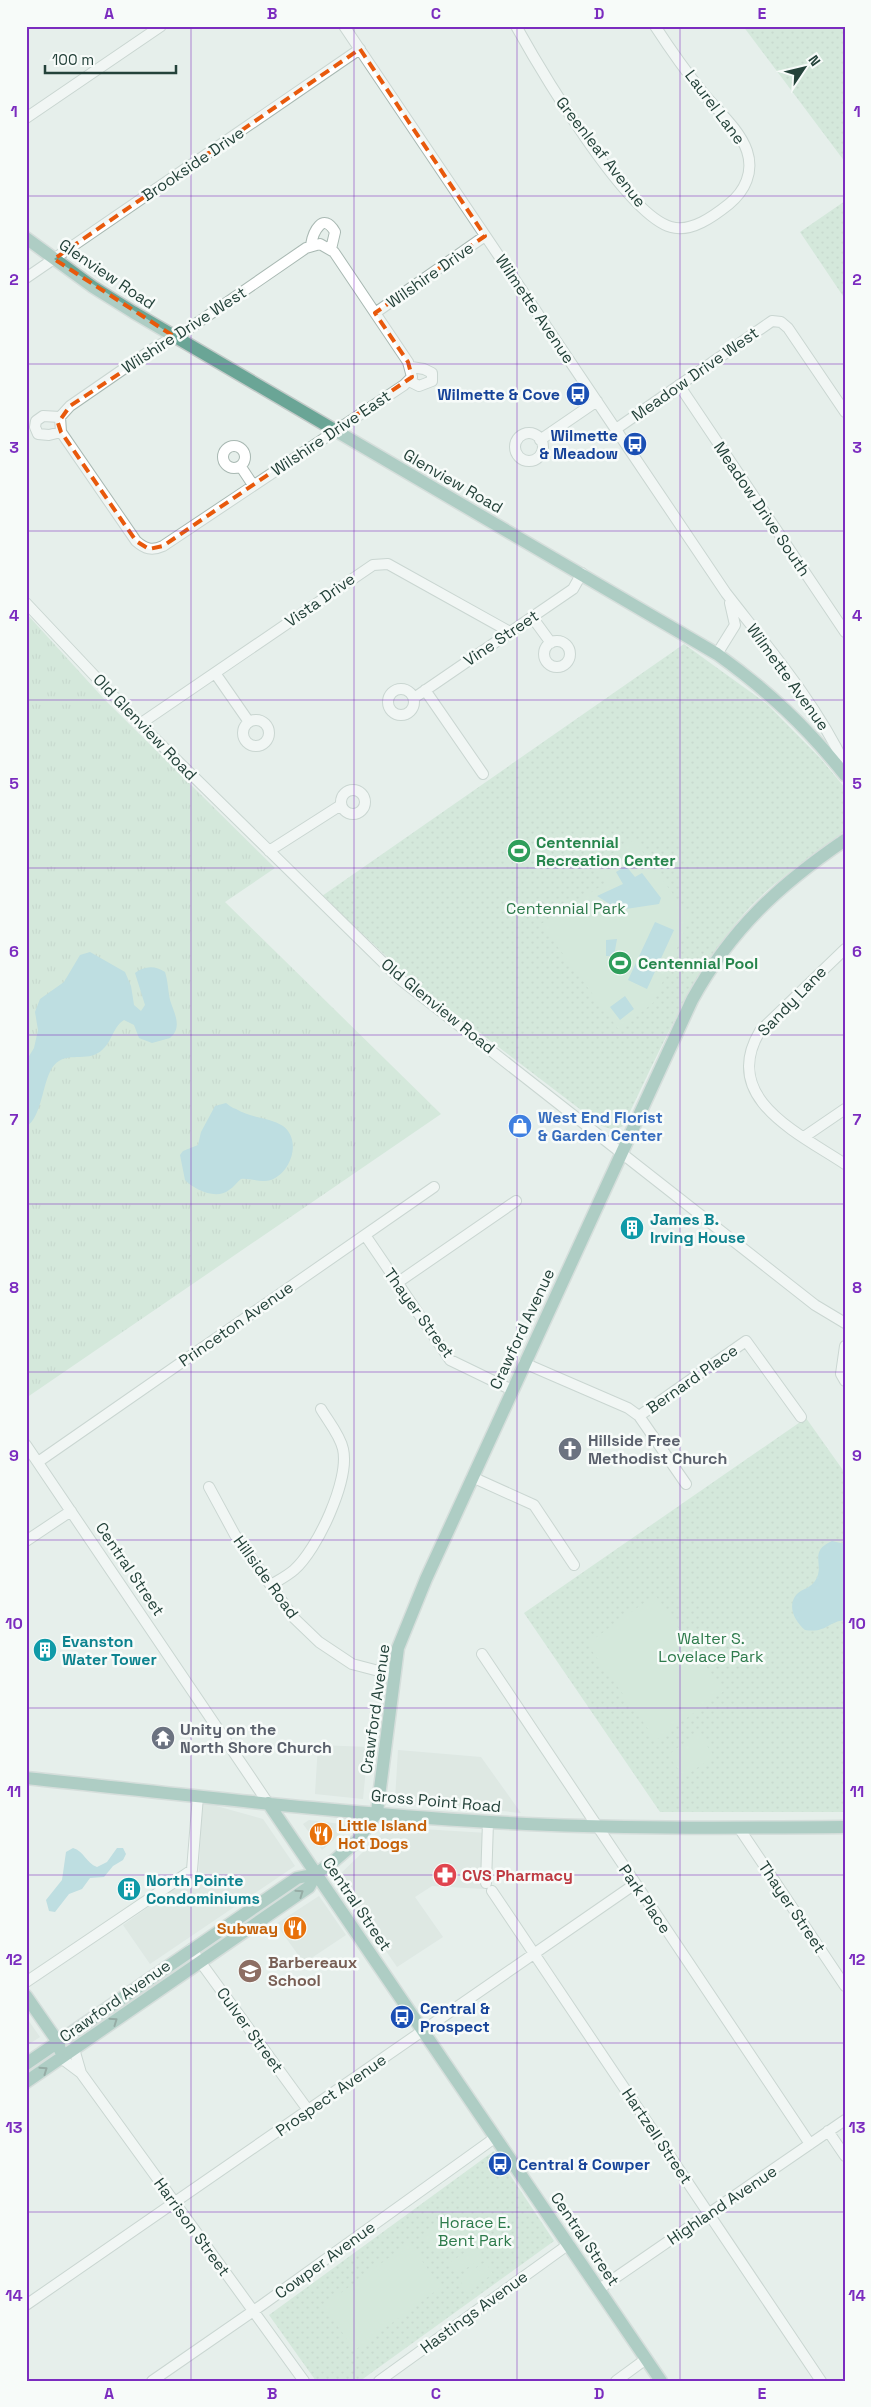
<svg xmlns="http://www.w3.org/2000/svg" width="871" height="2407" font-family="'Space Grotesk',sans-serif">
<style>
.built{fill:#d4dfda}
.grass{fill:url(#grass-tufts)}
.park{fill:url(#park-dots)}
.garden{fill:#bfe0c8}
.water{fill:#8ec9d4}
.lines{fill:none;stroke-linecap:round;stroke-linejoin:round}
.minor-casing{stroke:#a8b8b2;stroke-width:12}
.major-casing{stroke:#c2cac8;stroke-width:15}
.minor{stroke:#fff;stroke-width:10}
.major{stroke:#6aa596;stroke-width:12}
.oneway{stroke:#365b51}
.marked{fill:none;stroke:#e8590c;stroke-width:4;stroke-dasharray:10 6;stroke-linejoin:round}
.grid{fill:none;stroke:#7b2cbf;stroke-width:1;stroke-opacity:0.55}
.labels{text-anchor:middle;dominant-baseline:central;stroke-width:5;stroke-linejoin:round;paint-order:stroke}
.street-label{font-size:16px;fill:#24423a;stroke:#f7fbf9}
.transit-label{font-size:16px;font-weight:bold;fill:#164399;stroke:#f7fbf9;text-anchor:end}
.leisure-label{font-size:16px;font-weight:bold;fill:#27864d;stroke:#f7fbf9;text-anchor:start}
.park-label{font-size:16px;fill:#2d7a4b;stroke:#f7fbf9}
.shop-label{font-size:16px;font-weight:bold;fill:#366cbe;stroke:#f7fbf9;text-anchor:start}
.culture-label{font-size:16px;font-weight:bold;fill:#0d838f;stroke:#f7fbf9;text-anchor:start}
.worship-label{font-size:16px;font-weight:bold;fill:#5b616d;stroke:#f7fbf9;text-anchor:start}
.food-label{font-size:16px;font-weight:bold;fill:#c56008;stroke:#f7fbf9;text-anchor:start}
.health-label{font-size:16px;font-weight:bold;fill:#be3a42;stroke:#f7fbf9;text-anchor:start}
.education-label{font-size:16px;font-weight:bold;fill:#785e54;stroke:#f7fbf9;text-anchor:start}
.neatline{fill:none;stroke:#7b2cbf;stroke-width:2}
.grid-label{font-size:16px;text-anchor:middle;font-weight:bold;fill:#7b2cbf}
</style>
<defs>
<pattern id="grass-tufts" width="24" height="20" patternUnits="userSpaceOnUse" patternTransform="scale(1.25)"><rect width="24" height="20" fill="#bfe0c8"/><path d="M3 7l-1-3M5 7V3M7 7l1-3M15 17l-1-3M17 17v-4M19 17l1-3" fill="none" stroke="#a4c1ad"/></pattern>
<pattern id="park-dots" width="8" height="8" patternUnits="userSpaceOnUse" patternTransform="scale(1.25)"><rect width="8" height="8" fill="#bfe0c8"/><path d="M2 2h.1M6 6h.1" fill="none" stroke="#a4c1ad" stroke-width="1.8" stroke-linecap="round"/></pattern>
</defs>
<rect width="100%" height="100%" fill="#e6efeb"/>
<path class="built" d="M318,1745L368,1747L363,1799L315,1794Z
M398,1750L481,1757L521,1813L395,1800Z
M202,1802L263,1819L295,1866L150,1964L123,1925L199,1871Z
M309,1820L349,1825H351L322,1850L303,1824Z
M389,1827L487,1833L484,1889L432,1886L415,1897L443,1937L397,1967L336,1878Z
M319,1896L346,1935L304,1963L276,1924Z
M26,2017L40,2037L26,2046Z"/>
<path class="grass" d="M26,613L105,700L275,868L225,902L441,1114L26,1398Z"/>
<path class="park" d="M743,26H845V162Z
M845,201V299L800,232Z
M684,644L767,704L821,759L845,788V831C813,855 778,878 750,907C694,969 662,1046 626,1120L623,1126L614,1130L602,1126L429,994L403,972L322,896Z
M806,1418L845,1473V1812H660L524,1613Z
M494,2151L554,2241L360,2381H316L269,2315Z"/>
<path class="garden" d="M634,840L690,918L654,1002L619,1030L541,924L606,883L594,865Z
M655,1595L724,1691L656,1740L587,1644Z
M698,1733L714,1756L684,1777L668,1755Z
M454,2213L468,2232L436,2254L423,2235Z
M409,2243L441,2287L355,2350L323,2306Z
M474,2246L482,2258L456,2275L448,2264Z
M485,2262L493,2274L467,2291L459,2279Z"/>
<path class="water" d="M626,866L635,877L642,873L661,898L659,904L619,910L597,896L623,884L616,872Z
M655,922L674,930L647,989L628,980Z
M617,939L614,956H606V940Z
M90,952L125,972L131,986L134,1005L141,1011L145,1005L135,973C144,966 155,965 165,972C168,981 168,991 170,1000C174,1013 183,1027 170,1038L152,1043L139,1038L134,1025L124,1020C112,1027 112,1045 98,1053C83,1062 64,1050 52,1068C42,1084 42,1117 26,1127V1061L34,1048L38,1030L35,1012L40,999L64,982L80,955Z
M625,996L634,1009L620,1020L610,1007Z
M226,1103C229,1105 232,1108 236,1109C250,1118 269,1117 283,1126C302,1140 291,1173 271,1180C261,1183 251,1178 241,1179C237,1182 234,1187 229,1190C216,1200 195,1190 185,1180L180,1155L183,1151L198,1145L201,1132L215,1106Z
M832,1541L845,1544V1620C827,1622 827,1633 805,1630C795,1621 787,1607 796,1595C801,1589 811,1588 815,1581C826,1565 807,1552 832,1541Z
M73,1848C84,1851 86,1863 97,1867L107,1862L117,1848H123L126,1854L123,1860L113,1866L104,1877L90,1878L82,1889L69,1894L55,1912L49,1911L46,1900L62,1880L66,1852Z"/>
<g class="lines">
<g class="minor-casing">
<path id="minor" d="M344,26L726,593C767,646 816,703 845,765
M516,26C540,69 626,215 671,227C691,233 714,216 729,204C745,191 754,172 747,151C740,130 718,111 704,94C687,73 670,49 655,26
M26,118L161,26
M320,244L334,252L408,362L412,377L404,385L163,546C152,551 145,549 136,541L61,432L60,417L70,406L154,348L187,330L306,248Z
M311,245C313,232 323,211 335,232L331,249
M26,278L360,49
M375,313L485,236
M409,381L419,386L432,381V373L424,369L411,367
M679,385L845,632
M60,417L43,416L36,421L35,427L38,434L49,435L61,432
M616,429L772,321L781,322L788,328L845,412
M515 447a14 14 0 1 1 28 0a14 14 0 1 1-28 0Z
M540,440L597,401
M223 457a11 11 0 1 1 22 0a11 11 0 1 1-22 0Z
M241,467L253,485
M26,603L140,724L401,980L815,1305L845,1323
M532,617L551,643
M544 654a13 13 0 1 1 26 0a13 13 0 1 1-26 0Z
M717,654L735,625L730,603
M215,673L249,722
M388 702a13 13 0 1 1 26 0a13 13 0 1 1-26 0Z
M425,690L483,774
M414,698L573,589L582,573
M243 733a13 13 0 1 1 26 0a13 13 0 1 1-26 0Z
M140,724L373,565L388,564L510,632
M341 802a12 12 0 1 1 24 0a12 12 0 1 1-24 0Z
M269,851L341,805
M845,949L760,1031C720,1098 798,1133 845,1164
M804,1137L845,1109
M365,1235L450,1360L512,1390
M397,1283L516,1201
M845,1346L841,1374L845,1381
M524,1363L628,1408L639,1416L686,1484
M639,1416L746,1341L801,1417
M26,1445L268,1803
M38,1462L434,1187
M472,1477L534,1505L574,1565
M209,1487L235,1535L294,1618L319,1642L352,1664L394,1675
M26,1541L71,1511
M271,1585C279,1580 287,1576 294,1570C317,1550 350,1480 343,1449C340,1435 328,1421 321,1409
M482,1654L810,2144
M739,1828L845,1986
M486,1883L488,1822
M492,1891L821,2381
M191,1949L308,2110
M26,1982L192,1870L198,1796
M74,2049L81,2073
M61,2058L81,2073L304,2381
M828,2131L845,2156
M599,2289L845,2120
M26,2305L635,1884
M152,2381L262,2305L496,2137
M379,2381L569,2244
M616,2381L646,2359"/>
</g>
<g class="major-casing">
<path id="major" d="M26,238L93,287L133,312L717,654C767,690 806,726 845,775
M26,1778C181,1794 335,1813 490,1822C608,1829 726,1828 845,1827
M268,1803L661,2381
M26,1996L58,2042L60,2050
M26,2064L297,1878L316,1874L335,1860L358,1840L377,1812L398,1648L426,1579L692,1000C731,929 779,885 845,840
M26,2082L309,1887L316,1874"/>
</g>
<use href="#minor" class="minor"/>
<use href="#major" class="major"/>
</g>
<defs><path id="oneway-chevron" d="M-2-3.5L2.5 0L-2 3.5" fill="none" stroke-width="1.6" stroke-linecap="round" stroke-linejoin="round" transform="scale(1.25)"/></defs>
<g class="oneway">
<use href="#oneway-chevron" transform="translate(300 1893) rotate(-35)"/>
<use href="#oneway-chevron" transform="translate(114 2021) rotate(-35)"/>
<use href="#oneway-chevron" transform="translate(44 2070) rotate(-35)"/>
</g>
<path d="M0 0H871V2407H0ZM360,49L485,236L375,313L408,362L412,377L163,546L149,549L136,541L61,432L58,423L70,406L175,337L54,259Z" fill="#e6efeb" fill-opacity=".55" fill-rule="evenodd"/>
<path class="marked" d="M360,49L485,236L375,313L408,362L412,377L163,546L149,549L136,541L61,432L58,423L70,406L175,337L54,259Z"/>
<path class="grid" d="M191,26V2381M354,26V2381M517,26V2381M680,26V2381M26,196H845M26,364H845M26,531H845M26,700H845M26,868H845M26,1035H845M26,1204H845M26,1372H845M26,1540H845M26,1708H845M26,1875H845M26,2043H845M26,2212H845"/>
<defs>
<g id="bus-disc" transform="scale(1.25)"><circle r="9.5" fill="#1a4fb4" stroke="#f7fbf9"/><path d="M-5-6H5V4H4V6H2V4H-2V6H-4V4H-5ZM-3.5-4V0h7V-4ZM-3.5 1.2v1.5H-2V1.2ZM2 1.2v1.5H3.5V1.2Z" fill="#fff"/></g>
<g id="stadium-disc" transform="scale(1.25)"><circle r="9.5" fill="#2e9e5b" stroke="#f7fbf9"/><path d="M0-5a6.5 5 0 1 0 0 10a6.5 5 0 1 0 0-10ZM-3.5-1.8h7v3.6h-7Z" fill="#fff"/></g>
<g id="shop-disc" transform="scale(1.25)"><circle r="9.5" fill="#3f7fe0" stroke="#f7fbf9"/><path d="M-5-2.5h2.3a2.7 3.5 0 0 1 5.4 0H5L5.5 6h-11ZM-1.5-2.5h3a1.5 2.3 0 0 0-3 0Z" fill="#fff"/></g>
<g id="building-disc" transform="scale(1.25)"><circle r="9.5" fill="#0f9aa8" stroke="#f7fbf9"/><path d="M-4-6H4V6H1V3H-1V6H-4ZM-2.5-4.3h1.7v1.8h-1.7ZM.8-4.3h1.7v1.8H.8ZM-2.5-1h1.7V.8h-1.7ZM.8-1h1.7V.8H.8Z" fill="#fff"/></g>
<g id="church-disc" transform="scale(1.25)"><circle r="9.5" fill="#6b7280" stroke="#f7fbf9"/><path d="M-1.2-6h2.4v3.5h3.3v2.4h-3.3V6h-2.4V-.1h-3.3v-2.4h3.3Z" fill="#fff"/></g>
<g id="temple-disc" transform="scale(1.25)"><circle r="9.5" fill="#6b7280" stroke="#f7fbf9"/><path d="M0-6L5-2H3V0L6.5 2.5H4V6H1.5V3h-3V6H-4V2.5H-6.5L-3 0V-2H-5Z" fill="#fff"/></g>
<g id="restaurant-disc" transform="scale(1.25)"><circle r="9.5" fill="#e8710a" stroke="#f7fbf9"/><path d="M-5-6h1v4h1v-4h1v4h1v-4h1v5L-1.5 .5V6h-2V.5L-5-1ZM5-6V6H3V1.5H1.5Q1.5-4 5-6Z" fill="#fff"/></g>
<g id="pharmacy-disc" transform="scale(1.25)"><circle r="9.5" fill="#e0444e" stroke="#f7fbf9"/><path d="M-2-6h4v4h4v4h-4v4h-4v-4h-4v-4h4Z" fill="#fff"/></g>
<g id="school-disc" transform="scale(1.25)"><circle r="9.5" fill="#8d6e63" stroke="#f7fbf9"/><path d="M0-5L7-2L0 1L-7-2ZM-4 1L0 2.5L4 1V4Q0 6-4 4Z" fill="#fff"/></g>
</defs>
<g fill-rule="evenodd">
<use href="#bus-disc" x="578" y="394"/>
<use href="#bus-disc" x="635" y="444"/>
<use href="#stadium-disc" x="519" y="851"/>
<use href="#stadium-disc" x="620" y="963"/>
<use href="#shop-disc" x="520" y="1126"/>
<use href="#building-disc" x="632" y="1228"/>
<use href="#church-disc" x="570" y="1449"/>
<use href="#building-disc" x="45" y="1650"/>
<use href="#temple-disc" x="163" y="1738"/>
<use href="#restaurant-disc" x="321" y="1834"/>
<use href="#pharmacy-disc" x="445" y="1875"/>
<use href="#building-disc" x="129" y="1889"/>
<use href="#restaurant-disc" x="295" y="1928"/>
<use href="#school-disc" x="250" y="1971"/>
<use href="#bus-disc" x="402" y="2017"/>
<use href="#bus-disc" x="500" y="2164"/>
</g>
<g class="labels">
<g class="street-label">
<text transform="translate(715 107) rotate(53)">Laurel Lane</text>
<text transform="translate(601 152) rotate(52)">Greenleaf Avenue</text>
<text transform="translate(193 164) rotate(-34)">Brookside Drive</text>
<text transform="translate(107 274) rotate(34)">Glenview Road</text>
<text transform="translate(430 275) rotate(-35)">Wilshire Drive</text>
<text transform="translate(535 309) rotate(56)">Wilmette Avenue</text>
<text transform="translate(184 330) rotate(-33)">Wilshire Drive West</text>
<text transform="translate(695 374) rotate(-35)">Meadow Drive West</text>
<text transform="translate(331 433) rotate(-34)">Wilshire Drive East</text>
<text transform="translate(453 481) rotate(30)">Glenview Road</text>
<text transform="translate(762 509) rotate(56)">Meadow Drive South</text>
<text transform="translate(320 600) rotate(-35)">Vista Drive</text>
<text transform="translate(501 638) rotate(-34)">Vine Street</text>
<text transform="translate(788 677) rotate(54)">Wilmette Avenue</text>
<text transform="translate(145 727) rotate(46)">Old Glenview Road</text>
<text transform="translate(792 1001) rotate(-46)">Sandy Lane</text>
<text transform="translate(438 1006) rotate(39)">Old Glenview Road</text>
<text transform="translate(419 1313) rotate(54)">Thayer Street</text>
<text transform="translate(236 1324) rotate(-35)">Princeton Avenue</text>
<text transform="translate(522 1329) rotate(-65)">Crawford Avenue</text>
<text transform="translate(692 1379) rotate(-35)">Bernard Place</text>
<text transform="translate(130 1569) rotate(56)">Central Street</text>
<text transform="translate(266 1577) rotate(54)">Hillside Road</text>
<text transform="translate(375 1709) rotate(-82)">Crawford Avenue</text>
<text transform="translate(436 1801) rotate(5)">Gross Point Road</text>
<text transform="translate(645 1899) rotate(56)">Park Place</text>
<text transform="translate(357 1904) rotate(56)">Central Street</text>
<text transform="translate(792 1907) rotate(56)">Thayer Street</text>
<text transform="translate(115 2001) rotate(-35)">Crawford Avenue</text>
<text transform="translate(250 2030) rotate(54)">Culver Street</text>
<text transform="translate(331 2095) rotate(-35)">Prospect Avenue</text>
<text transform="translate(657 2136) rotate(56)">Hartzell Street</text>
<text transform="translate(722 2205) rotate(-34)">Highland Avenue</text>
<text transform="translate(192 2227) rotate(54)">Harrison Street</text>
<text transform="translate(585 2239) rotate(56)">Central Street</text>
<text transform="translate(325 2260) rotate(-36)">Cowper Avenue</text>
<text transform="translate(474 2312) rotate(-36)">Hastings Avenue</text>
</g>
<g class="transit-label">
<text x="560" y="394">Wilmette &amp; Cove</text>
<text x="618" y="435">Wilmette<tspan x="618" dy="18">&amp; Meadow</tspan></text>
<text x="420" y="2008" text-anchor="start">Central &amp;<tspan x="420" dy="18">Prospect</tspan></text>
<text x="518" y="2164" text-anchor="start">Central &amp; Cowper</text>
</g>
<g class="leisure-label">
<text x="536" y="842">Centennial<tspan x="536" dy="18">Recreation Center</tspan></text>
<text x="638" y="963">Centennial Pool</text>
</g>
<g class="park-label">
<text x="566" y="908">Centennial Park</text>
<text x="711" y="1638">Walter S.<tspan x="711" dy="18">Lovelace Park</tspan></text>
<text x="475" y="2222">Horace E.<tspan x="475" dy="18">Bent Park</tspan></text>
</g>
<g class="shop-label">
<text x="538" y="1117">West End Florist<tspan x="538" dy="18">&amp; Garden Center</tspan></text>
</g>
<g class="culture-label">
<text x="650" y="1219">James B.<tspan x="650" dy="18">Irving House</tspan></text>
<text x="62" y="1641">Evanston<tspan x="62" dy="18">Water Tower</tspan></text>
<text x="146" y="1880">North Pointe<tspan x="146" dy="18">Condominiums</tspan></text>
</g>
<g class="worship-label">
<text x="588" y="1440">Hillside Free<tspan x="588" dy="18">Methodist Church</tspan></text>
<text x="180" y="1729">Unity on the<tspan x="180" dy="18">North Shore Church</tspan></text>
</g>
<g class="food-label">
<text x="338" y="1825">Little Island<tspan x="338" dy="18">Hot Dogs</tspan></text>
<text x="278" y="1928" text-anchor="end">Subway</text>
</g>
<g class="health-label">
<text x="462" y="1875">CVS Pharmacy</text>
</g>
<g class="education-label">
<text x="268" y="1962">Barbereaux<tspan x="268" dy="18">School</tspan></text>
</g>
</g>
<rect width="871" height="2407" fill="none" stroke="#f7fbf9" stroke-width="55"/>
<g transform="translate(804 68) rotate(55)" stroke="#f7fbf9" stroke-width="4" paint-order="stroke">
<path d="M0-4L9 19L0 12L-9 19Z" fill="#24423a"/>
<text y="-8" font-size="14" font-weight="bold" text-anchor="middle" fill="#24423a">N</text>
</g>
<path d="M45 65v8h131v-8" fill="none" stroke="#24423a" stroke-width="2.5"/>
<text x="52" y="65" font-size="15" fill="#24423a" stroke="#f7fbf9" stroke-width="4" paint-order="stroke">100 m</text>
<rect x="28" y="28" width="816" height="2352" class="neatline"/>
<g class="grid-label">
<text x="109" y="19">A</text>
<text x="272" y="19">B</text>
<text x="436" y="19">C</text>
<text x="599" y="19">D</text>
<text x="762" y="19">E</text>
<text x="14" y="117">1</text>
<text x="857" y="117">1</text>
<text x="14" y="285">2</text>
<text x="857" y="285">2</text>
<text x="14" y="453">3</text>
<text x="857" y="453">3</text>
<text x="14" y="621">4</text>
<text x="857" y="621">4</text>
<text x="14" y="789">5</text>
<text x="857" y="789">5</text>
<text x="14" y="957">6</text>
<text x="857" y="957">6</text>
<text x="14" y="1125">7</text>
<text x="857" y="1125">7</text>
<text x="14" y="1293">8</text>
<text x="857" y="1293">8</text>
<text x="14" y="1461">9</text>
<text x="857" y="1461">9</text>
<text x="14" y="1629">10</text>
<text x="857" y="1629">10</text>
<text x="14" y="1797">11</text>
<text x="857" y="1797">11</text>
<text x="14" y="1965">12</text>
<text x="857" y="1965">12</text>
<text x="14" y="2133">13</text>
<text x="857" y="2133">13</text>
<text x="14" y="2301">14</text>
<text x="857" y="2301">14</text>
<text x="109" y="2399">A</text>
<text x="272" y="2399">B</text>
<text x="436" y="2399">C</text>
<text x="599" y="2399">D</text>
<text x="762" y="2399">E</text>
</g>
</svg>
